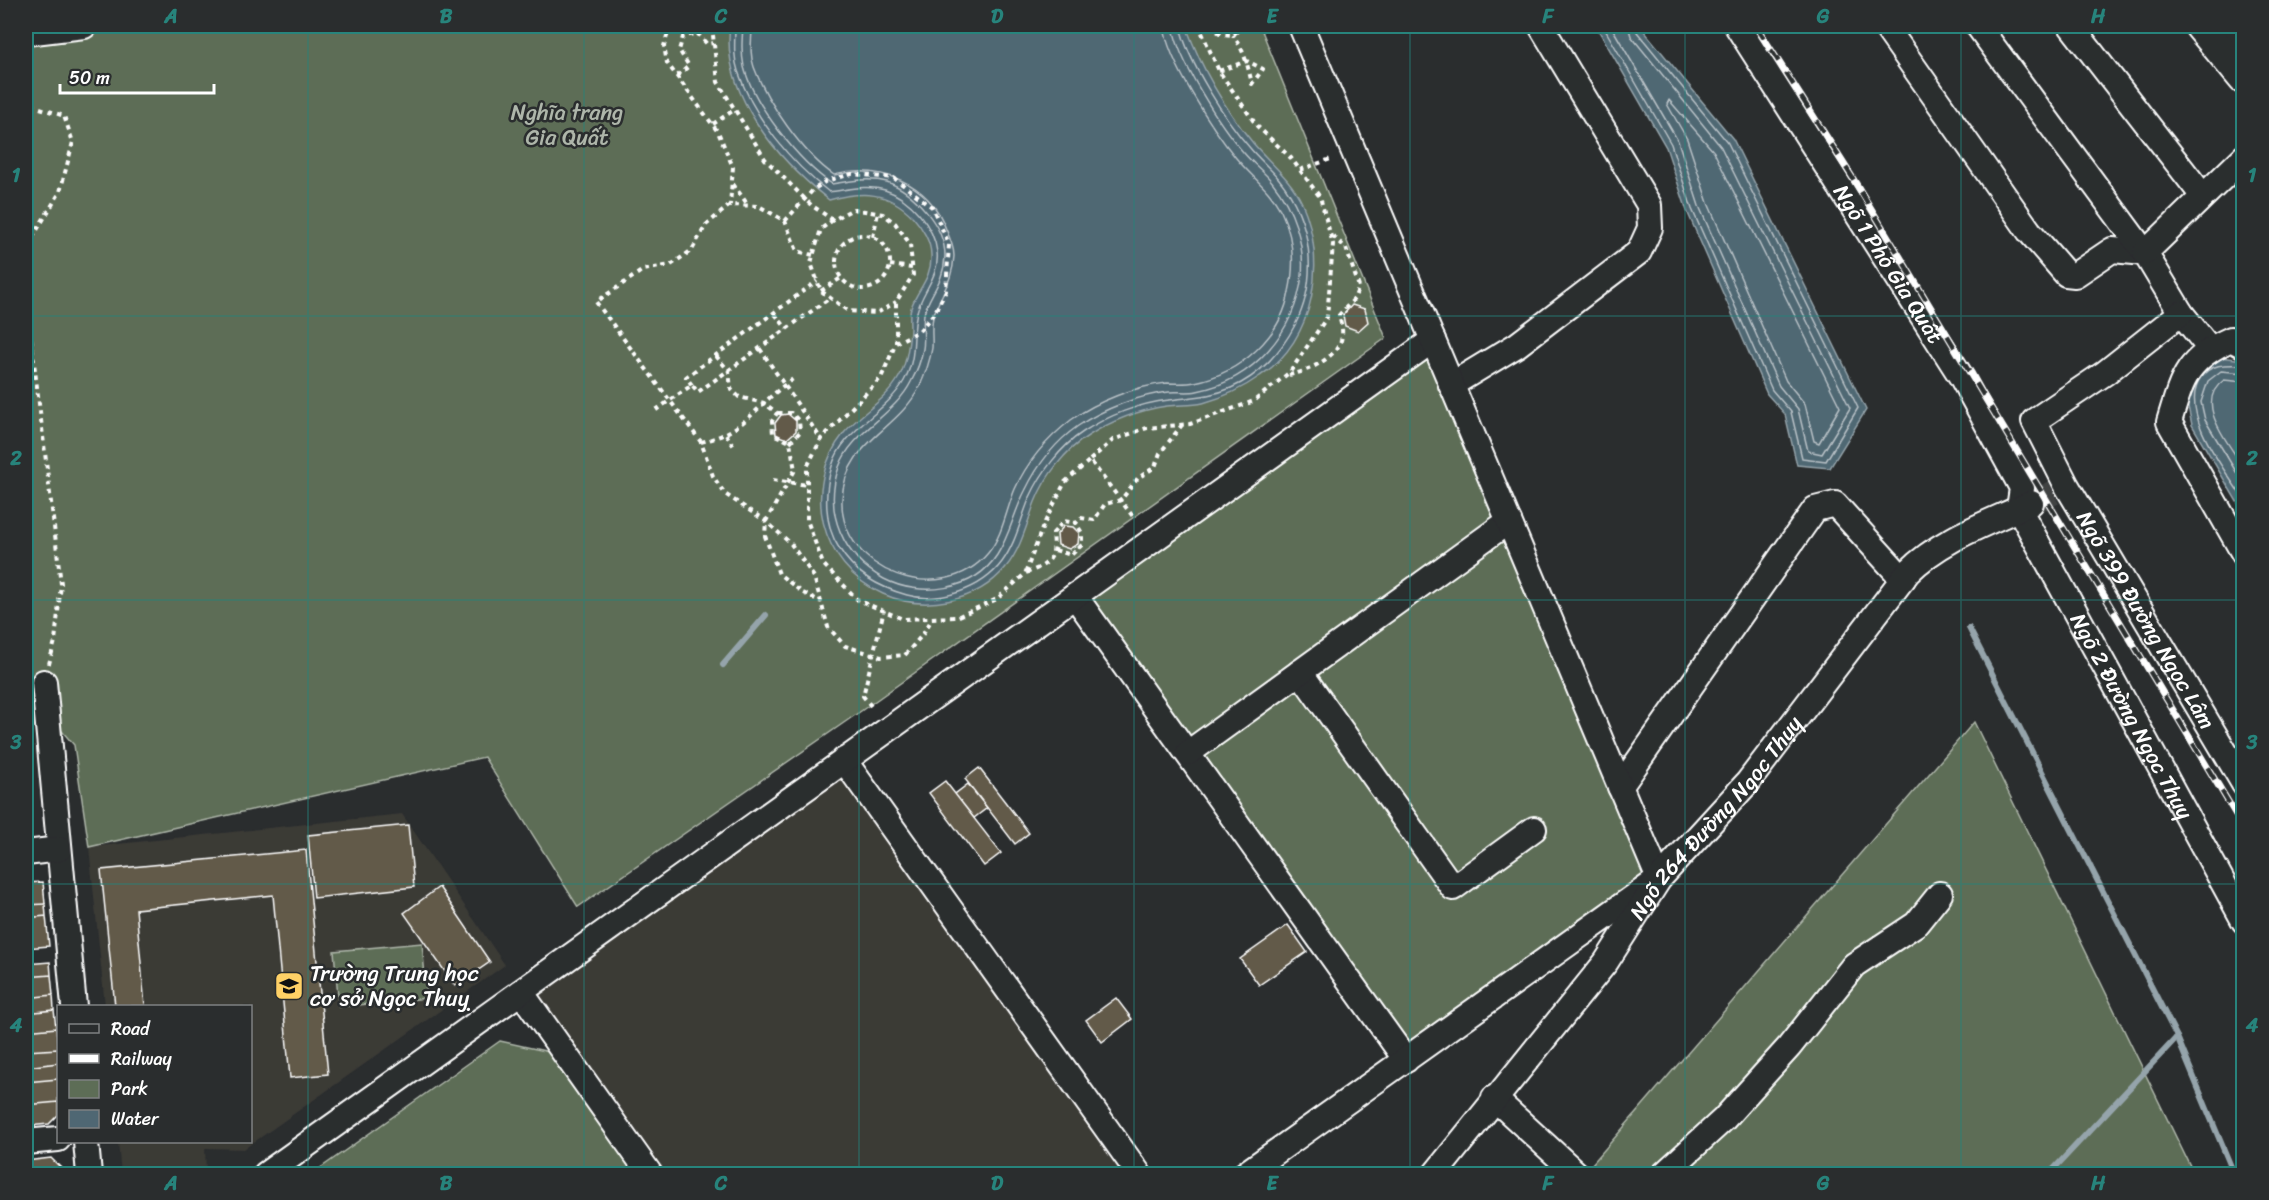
<svg xmlns="http://www.w3.org/2000/svg" width="2269" height="1200" font-family="Sriracha,sans-serif">
<style>
.built{fill:#3b3a36}
.green{fill:#5d6d56;stroke:#aeb6aa;stroke-width:1.5}
.water{fill:#4f6773;stroke:#95a4ab;stroke-width:1.5}
.lines{fill:none;stroke-linecap:round;stroke-linejoin:round}
.shore{stroke:#b9c2c7;stroke-width:1.5}
.stream{stroke:#95a4ab;stroke-width:6}
.building{fill:#625a4a;stroke:#fff;stroke-width:1.5}
.minor-tunnel{stroke:#3f4243;stroke-width:24;stroke-dasharray:24 12;stroke-linecap:butt}
.minor-casing{stroke:#fff;stroke-width:28}
.major-casing{stroke:#fff;stroke-width:34}
.path{stroke:#fff;stroke-width:4;stroke-dasharray:4.5 4.5;stroke-linecap:butt}
.minor{stroke:#2a2d2e;stroke-width:24}
.major{stroke:#2a2d2e;stroke-width:30}
.rail-casing{stroke:#fff;stroke-width:7}
.rail{stroke:#2a2d2e;stroke-width:4.5;stroke-dasharray:14;stroke-linecap:butt}
.grid{fill:none;stroke:#27847c;stroke-width:1.5;stroke-opacity:0.55}
.labels{text-anchor:middle;dominant-baseline:central;stroke-width:5;stroke-linejoin:round;paint-order:stroke}
.park-label{font-size:22px;fill:#aeb6aa;stroke:#2a2d2e}
.street-label{font-size:22px;fill:#fff;stroke:#2a2d2e}
.poi-label{font-size:22px;fill:#fff;stroke:#2a2d2e;text-anchor:start}
.neatline{fill:none;stroke:#27847c;stroke-width:2}
.grid-label{font-size:20px;text-anchor:middle;font-weight:bold;fill:#27847c}
</style>
<rect width="100%" height="100%" fill="#2a2d2e"/>
<filter id="ink" filterUnits="userSpaceOnUse"><feTurbulence type="fractalNoise" baseFrequency=".0167" numOctaves="2"/><feDisplacementMap in="SourceGraphic" scale="12" xChannelSelector="R" yChannelSelector="G"/><feConvolveMatrix kernelMatrix="1 2 1 2 8 2 1 2 1" color-interpolation-filters="sRGB"/></filter>
<g filter="url(#ink)">
<path class="built" d="M844,760L1139,1174H640L521,992Z
M402,814L505,965L244,1149L205,1148L206,1174H121L118,1142H250V1006H105L89,847Z"/>
<path class="green" d="M130,26H1260L1386,338L861,711L578,907L484,757L89,847L74,745L44,710L26,696V41Z
M1433,340L1659,879L1406,1060L1075,596Z
M1974,722L2194,1174H1584L1592,1164Z
M422,943L427,998L339,1007L334,951Z
M500,1041L554,1053L640,1174H312Z"/>
<path class="water" d="M730,26H1186C1201,67 1225,109 1253,143C1270,163 1291,179 1302,203C1327,260 1316,340 1260,376C1242,389 1225,397 1203,403C1191,406 1179,404 1167,406C1140,410 1111,421 1088,436C1065,450 1045,477 1035,502C1027,523 1021,549 1006,567C977,603 923,612 883,594C819,565 801,487 844,433C860,413 886,401 899,377C907,363 909,345 910,329C910,323 909,313 911,308C917,289 932,279 931,255C931,242 922,227 913,217C888,191 862,191 829,200C778,160 721,94 730,26Z
M1596,26H1640L1733,139L1866,410L1830,468L1797,465L1785,414L1767,394L1687,211L1666,147Z
M2221,357L2243,360V512L2192,425L2187,402L2197,372Z"/>
<g class="lines">
<path class="shore" d="M735,26C735,41 733,56 738,71C753,117 791,163 829,192C847,190 867,184 885,190C910,198 934,226 937,252C940,276 922,291 917,312C911,336 918,356 904,381C885,414 843,429 832,466C824,492 824,525 839,548C855,574 878,587 907,595C939,604 982,589 1002,562C1016,543 1021,518 1030,497C1041,473 1060,447 1083,432C1107,416 1140,403 1169,400C1190,397 1210,397 1231,388C1259,376 1281,352 1295,325C1319,278 1312,220 1279,179C1270,168 1259,159 1250,148C1226,121 1187,60 1180,26
M743,26C742,40 741,52 744,67C754,105 799,162 832,184C849,181 869,177 887,182C913,191 945,226 945,256C944,283 929,294 924,314C922,326 925,338 923,349C921,360 916,373 911,382C894,416 852,431 839,467C823,512 843,557 884,579C920,598 974,591 997,555C1010,535 1014,512 1025,491C1037,466 1055,442 1078,426C1103,409 1139,395 1169,392C1178,391 1188,393 1197,391C1254,380 1295,332 1302,275C1305,243 1293,208 1273,183C1265,172 1253,164 1244,153C1221,127 1177,59 1173,26
M752,26C752,40 749,53 754,67C767,102 803,154 834,175C880,164 929,182 946,229C950,238 954,247 954,256C953,281 941,293 934,314C930,324 933,338 932,348C930,361 924,377 919,388C896,432 845,442 842,499C839,572 942,609 988,553C1003,535 1006,510 1015,489C1027,462 1048,438 1071,420C1097,401 1136,386 1167,383C1177,383 1186,384 1195,382C1240,373 1281,337 1289,292C1295,265 1293,236 1281,211C1270,190 1251,176 1236,158C1214,131 1167,60 1164,26
M1603,26L1671,144L1692,209L1772,390L1791,412L1802,458L1826,461L1858,408L1728,143L1637,32L1636,26
M1611,26L1678,141L1699,206L1779,386L1798,409L1808,451L1822,454L1850,408L1721,147L1631,36L1628,26
M1669,100L1714,152L1840,407L1819,443L1814,441L1805,404L1786,381L1708,203L1687,139L1667,104Z
M2244,365C2226,364 2209,363 2199,380C2180,415 2225,470 2244,500
M2244,373L2221,371L2208,381L2201,402L2205,420L2244,485
M2244,382L2224,380C2192,403 2229,443 2244,468"/>
<path class="stream" d="M1969,628L2177,1037L2234,1174
M723,665L766,615
M2049,1174L2177,1037"/>
</g>
<path class="building" d="M1352,305L1365,309L1368,322L1358,331L1345,326L1343,315Z
M788,414L796,421V431L787,439L776,435L775,423L781,415Z
M1064,526L1073,527L1079,533L1078,544L1069,549L1058,545L1057,534Z
M979,768L1029,833L1015,844L965,779Z
M945,781L1001,853L984,866L929,793Z
M968,784L987,808L974,818L955,794Z
M408,825L414,887L314,898L308,835Z
M306,850L328,1074L290,1078L273,895L136,909L145,1006H115L101,870Z
M43,882L45,904L26,905V883Z
M439,887L490,962L455,986L404,913Z
M45,904L46,916L26,918V905Z
M46,916L49,946L26,948V918Z
M1288,925L1307,952L1259,985L1240,959Z
M50,962L51,975L26,977V964Z
M51,975L53,995L26,998V977Z
M53,995L54,1010L26,1013V998Z
M1116,998L1132,1019L1102,1042L1086,1020Z
M54,1010L56,1028L26,1031V1013Z
M56,1028L58,1049L26,1051V1031Z
M58,1049V1063L26,1067V1051Z
M58,1063V1079L26,1082V1067Z
M58,1079V1102L26,1105V1082Z
M58,1102V1115L49,1124L28,1126L26,1105Z
M51,1158L67,1174H26V1161Z"/>
<g class="lines">
<path class="minor-tunnel" d="M2032,503L2057,491"/>
<g class="minor-casing">
<g id="minor">
<path id="s1" d="M1737,26L1962,378L2022,488L2019,509L2244,921"/>
<path d="M1885,26L2029,231L2066,274L2075,275L2112,250L2145,253"/>
<path d="M1978,26L2145,253L2181,313L2210,349"/>
<path d="M2071,26L2202,195"/>
<path d="M26,33L84,26"/>
<path d="M2230,63L2232,26"/>
<path d="M2145,253L2244,157"/>
<path id="s2" d="M2181,313L2105,373L2034,421L2067,486L2244,784"/>
<path d="M2244,346L2231,339C2186,359 2182,379 2169,422L2244,554"/>
<path d="M1451,385L1517,345L1639,252L1650,228L1649,205L1541,26"/>
<path d="M1075,596L1406,1060"/>
<path d="M1300,672L1453,888L1534,829"/>
<path d="M44,682L74,1006"/>
<path d="M1188,753L1509,521"/>
<path d="M844,760L1139,1174"/>
<path d="M1620,787L1815,509L1835,504L1903,579"/>
<path d="M26,853L59,849"/>
<path d="M521,992L650,1174"/>
<path d="M1494,1098L1577,1174"/>
<path d="M26,1142L58,1139"/>
<path d="M86,1142L89,1174"/>
<path d="M266,1174L1433,340"/>
<path d="M1245,1174L1659,879L1301,26"/>
<path id="s3" d="M1435,1174L1606,962L1659,879L1748,782L1908,572C1942,538 1989,523 2031,503"/>
<path d="M1664,1174L1724,1119L1789,1047L1854,965L1916,924L1940,894"/>
</g>
</g>
<g class="major-casing">
<path id="major" d="M2200,26L2244,79"/>
</g>
<path class="path" d="M670,26L664,46L667,63L718,132L733,167L730,205
M712,26L718,82L765,159L811,205L833,220L853,209L883,214L895,223L910,244L913,275L896,302V343L881,378L821,439L807,467V520L823,564L858,600L903,619L957,617L997,599L1025,574L1043,526L1065,482L1090,460L1134,518
M1210,26L1221,34L1233,35L1243,26
M1219,71L1247,61L1263,69L1252,84C1248,66 1244,50 1233,35
M677,76L689,66L679,50L683,37L697,33L707,44L713,43
M26,99L28,104L64,116L73,142L60,192L26,248L31,338L61,584L55,641L49,664
M713,124L734,110
M1300,170L1331,159
M733,184L748,205
M833,220L821,229L811,263L821,291L848,311L877,313L896,302
M785,221L813,190L826,181L852,174L894,178L932,207L949,244L946,291L935,312L920,330L896,343
M836 262a27 27 0 1 1 54 0a27 27 0 1 1-54 0Z
M873,237L878,213
M813,255L797,251L785,221L759,206L730,205L706,225L692,250L671,265L643,270L596,302L701,442L713,476L725,494L767,522L791,544L814,577L828,627L845,646L881,657L905,655L923,634L932,619
M890,265L912,268
M821,291L841,278
M775,314L787,329
M760,349L821,439
M716,356L729,371L731,389L739,397L764,403L777,413L772,421L773,434L790,442L795,470L766,521L765,536L779,574L803,593L822,602
M1289,375C1307,372 1342,356 1342,334C1343,328 1340,321 1339,315L1354,299L1359,287L1346,248L1331,234
M692,385L686,377L817,281
M656,410L692,385L698,392L830,298
M778,413H791L799,421L800,432L790,442
M726,434L735,448
M701,442C749,431 758,401 796,377
M1090,460L1113,440L1147,428L1190,424L1254,401L1290,372L1327,317L1333,244L1320,197L1291,158L1257,126L1219,71L1199,26
M773,480L807,485
M1055,550L1071,555L1082,545V533L1076,523
M1026,573C1050,564 1056,559 1053,533L1064,521L1076,523L1081,518L1094,520L1105,504L1121,500L1138,478L1155,467L1160,453L1182,425
M871,706L863,696L884,610"/>
<use href="#minor" class="minor"/>
<use href="#major" class="major"/>
<g class="rail-casing">
<path id="rail" d="M1756,26L1852,177L2244,828"/>
</g>
<use href="#rail" class="rail"/>
</g>
</g>
<path class="grid" d="M308,26V1174M584,26V1174M859,26V1174M1134,26V1174M1410,26V1174M1685,26V1174M1961,26V1174M26,316H2244M26,600H2244M26,884H2244"/>
<defs>
<g id="school-square" transform="scale(1.5)"><rect x="-9" y="-9" width="18" height="18" rx="4" fill="#ffd166" stroke="#2a2d2e"/><path d="M0-5L7-2L0 1L-7-2ZM-4 1L0 2.5L4 1V4Q0 6-4 4Z" fill="#111"/></g>
</defs>
<g fill-rule="evenodd">
<use href="#school-square" x="289" y="986"/>
</g>
<g class="labels">
<g class="park-label">
<text x="567" y="112">Nghĩa trang<tspan x="567" dy="25">Gia Quất</tspan></text>
</g>
<g class="street-label">
<text stroke="none"><textPath href="#s1" startOffset="282">Ngõ 1 Phố Gia Quất</textPath></text>
<text stroke="none"><textPath href="#s2" startOffset="411">Ngõ 399 Đường Ngọc Lâm</textPath></text>
<text stroke="none"><textPath href="#s1" startOffset="800">Ngõ 2 Đường Ngọc Thụy</textPath></text>
<text stroke="none"><textPath href="#s3" startOffset="454">Ngõ 264 Đường Ngọc Thụy</textPath></text>
</g>
<g class="poi-label">
<text x="310" y="973">Trường Trung học<tspan x="310" dy="25">cơ sở Ngọc Thuỵ</tspan></text>
</g>
</g>
<rect width="2269" height="1200" fill="none" stroke="#2a2d2e" stroke-width="66"/>
<rect x="57" y="1005" width="195" height="138" fill="#2a2d2e" stroke="#7f8182" stroke-width="1.5"/>
<rect x="69" y="1024" width="30" height="9" fill="#2a2d2e" stroke="#7f8182" stroke-width="1.5"/>
<text x="111" y="1035" font-size="18" fill="#ffffff">Road</text>
<rect x="69" y="1054" width="30" height="9" fill="#ffffff" stroke="#7f8182" stroke-width="1.5"/>
<text x="111" y="1065" font-size="18" fill="#ffffff">Railway</text>
<rect x="69" y="1080" width="30" height="18" fill="#5d6d56" stroke="#7f8182" stroke-width="1.5"/>
<text x="111" y="1095" font-size="18" fill="#ffffff">Park</text>
<rect x="69" y="1110" width="30" height="18" fill="#4f6773" stroke="#7f8182" stroke-width="1.5"/>
<text x="111" y="1125" font-size="18" fill="#ffffff">Water</text>
<path d="M60 84v9h154v-9" fill="none" stroke="#ffffff" stroke-width="3"/>
<text x="69" y="84" font-size="18" fill="#ffffff" stroke="#2a2d2e" stroke-width="4.5" paint-order="stroke">50 m</text>
<rect x="33" y="33" width="2203" height="1134" class="neatline"/>
<g class="grid-label">
<text x="171" y="23">A</text>
<text x="446" y="23">B</text>
<text x="721" y="23">C</text>
<text x="997" y="23">D</text>
<text x="1272" y="23">E</text>
<text x="1548" y="23">F</text>
<text x="1823" y="23">G</text>
<text x="2098" y="23">H</text>
<text x="16" y="182">1</text>
<text x="2252" y="182">1</text>
<text x="16" y="465">2</text>
<text x="2252" y="465">2</text>
<text x="16" y="749">3</text>
<text x="2252" y="749">3</text>
<text x="16" y="1032">4</text>
<text x="2252" y="1032">4</text>
<text x="171" y="1190">A</text>
<text x="446" y="1190">B</text>
<text x="721" y="1190">C</text>
<text x="997" y="1190">D</text>
<text x="1272" y="1190">E</text>
<text x="1548" y="1190">F</text>
<text x="1823" y="1190">G</text>
<text x="2098" y="1190">H</text>
</g>
</svg>
